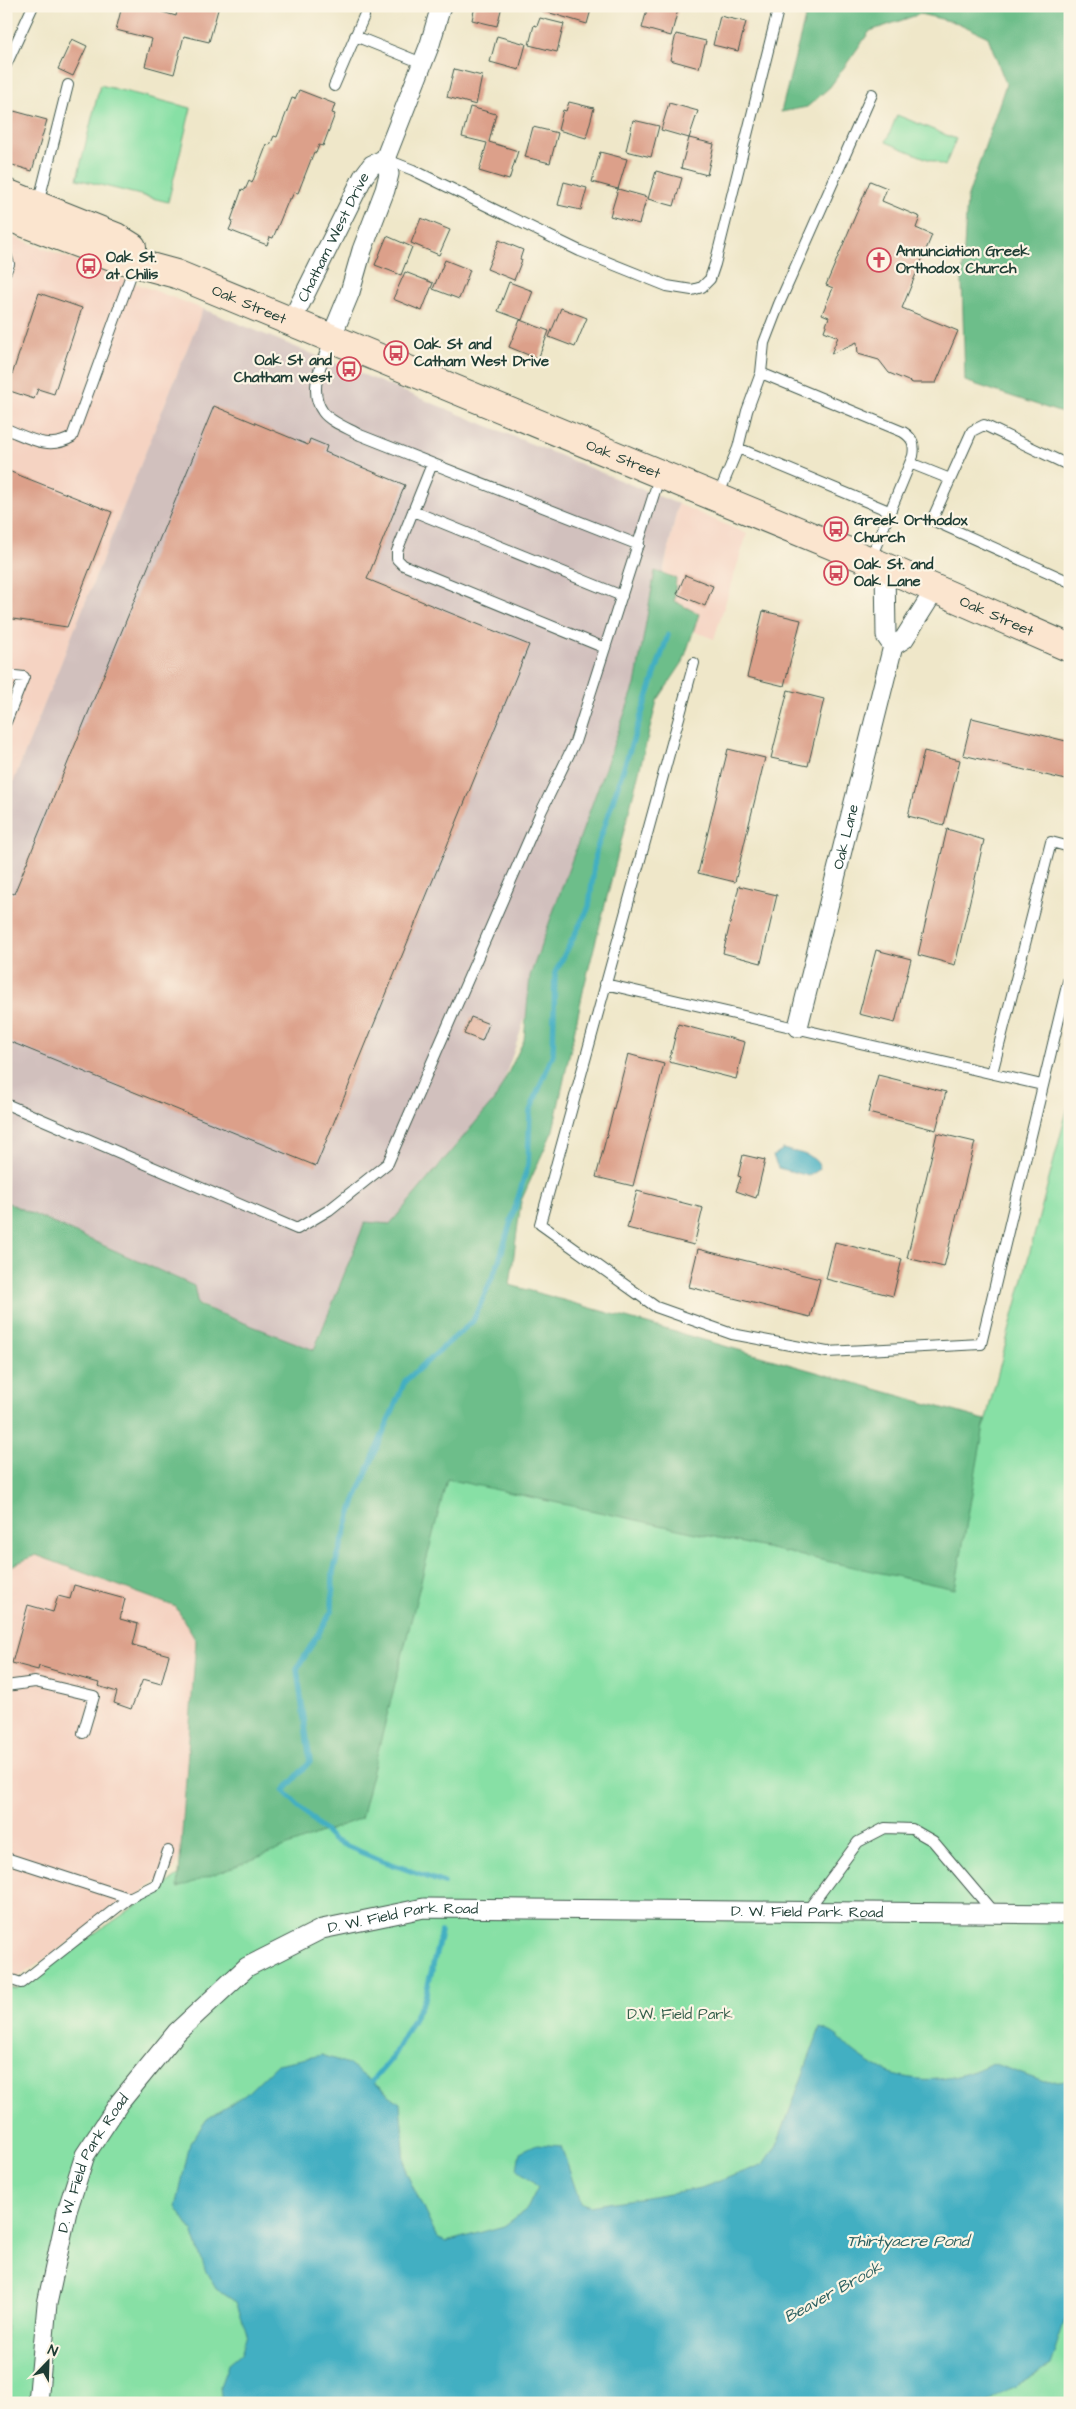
<svg xmlns="http://www.w3.org/2000/svg" width="1076" height="2409" font-family="'Architects Daughter',sans-serif">
<style>
.built{fill:#f5d3c2}
.industrial{fill:#d1c0bd}
.green{fill:#87e0a5;stroke:#538e6c}
.forest{fill:#6dbe8a;stroke:#467e5f}
.water{fill:#43afc2;stroke:#31767b}
.lines{fill:none;stroke-linecap:round;stroke-linejoin:round}
.stream{stroke:#43afc2;stroke-width:5.5}
.building{fill:#dca08a}
.lane-casing{stroke:#3e564a;stroke-width:12}
.street-casing{stroke:#3e564a;stroke-width:21}
.secondary-casing{stroke:#3e564a;stroke-width:30}
.lane{stroke:#fff;stroke-width:10}
.street{stroke:#fff;stroke-width:19}
.secondary{stroke:#fbe5cf;stroke-width:28}
.labels{text-anchor:middle;dominant-baseline:central;stroke-width:4.5;stroke-linejoin:round;paint-order:stroke}
.street-label{font-size:15px;fill:#1f3d34;stroke:#fcf5e5}
.poi-label{font-size:15px;font-weight:bold;fill:#1f3d34;stroke:#fcf5e5;text-anchor:start}
.park-label{font-size:15px;fill:#345e4b;stroke:#fcf5e5}
.water-label{font-size:16px;font-style:italic;fill:#2a5f5f;stroke:#fcf5e5}
</style>
<rect width="100%" height="100%" fill="#fcf5e5"/>
<filter id="ink" filterUnits="userSpaceOnUse"><feTurbulence type="fractalNoise" baseFrequency=".02" numOctaves="2"/><feDisplacementMap in="SourceGraphic" scale="10" xChannelSelector="R" yChannelSelector="G"/><feConvolveMatrix kernelMatrix="1 2 1 2 8 2 1 2 1" color-interpolation-filters="sRGB"/></filter>
<filter id="wash" filterUnits="userSpaceOnUse"><feTurbulence type="fractalNoise" baseFrequency=".0096" numOctaves="4" result="noise"/><feDisplacementMap in="SourceGraphic" scale="20" xChannelSelector="R" yChannelSelector="G"/><feGaussianBlur stdDeviation="1.12" result="paint"/><feColorMatrix in="noise" values="0 0 0 0 0 0 0 0 0 0 0 0 0 0 0 0 0 1.4 0 .05"/><feComposite in="paint" operator="in"/></filter>
<g filter="url(#wash)">
<rect width="100%" height="100%" fill="#efe7c9"/>
<path class="built" d="M6,234L203,309L6,800Z
M678,504L747,534L714,639L693,631L698,614L659,594Z
M6,1535L257,1629L175,1869L17,1978L6,1977Z"/>
<path class="industrial" d="M203,309L678,504L638,687L491,1118L321,1358L6,1219V800Z"/>
<path class="green" d="M100,85L191,108L168,202L77,179Z
M897,115L956,139L945,166L886,142Z
M1070,1099V2403H6V1987L16,1989L184,1872L439,1464L945,1575Z"/>
<path class="forest" d="M808,6H1070V421L1062,413L965,381L962,281L967,199L1006,84L988,37L958,23L920,14L870,31L830,87L807,107L781,112Z
M655,571L676,578L674,601L699,614L683,662L657,701L584,987L553,1130L521,1201L510,1285L985,1420L955,1589L447,1479L361,1818L178,1888L196,1641L176,1607L36,1555L6,1568V1202L194,1286L198,1305L314,1350L365,1222L390,1224L496,1098L524,1040L530,976L635,685Z"/>
<path class="water" d="M783,1149C797,1153 817,1154 820,1169L809,1176L778,1168L773,1156Z
M820,2028C843,2035 841,2043 859,2056C900,2086 947,2086 992,2063L1044,2082L1070,2080V2305L1050,2365L986,2403H222L220,2386L228,2365L241,2354L247,2333L236,2302L216,2289L205,2270L192,2231L176,2207L190,2143L207,2119L245,2095L277,2064L322,2055L348,2064L400,2103L406,2172L437,2238L446,2242L504,2226L527,2209L538,2187L517,2169L520,2152L537,2144L561,2146L580,2202L590,2206L701,2188L764,2164L777,2145Z"/>
<g class="lines">
<path class="stream" d="M444,1883L375,1858L333,1840L284,1791L310,1761L297,1669L332,1611L333,1572L354,1503L405,1381L473,1321L498,1264L528,1165L530,1111L553,1054L555,973L589,907L596,851L668,635
M368,2086L392,2058L425,1998L441,1932"/>
</g>
<g id="blocks">
<path class="building" d="M122,6H142L176,16L178,6H219L209,42L184,36L174,74L145,66L152,39L116,30Z
M475,6H502L497,26L472,20Z
M541,6H592L587,24L540,10Z
M648,6H679L671,36L642,28Z
M720,16L746,22L738,51L713,45Z
M540,18L564,24L557,52L529,45L534,25L537,26Z
M676,34L706,41L699,68L670,60Z
M497,36L526,44L519,70L490,62Z
M72,39L87,46L73,76L58,69Z
M454,69L482,76L476,105L447,97Z
M299,90L335,104L332,113L335,114L323,146L319,145L316,153L314,152L298,193L294,192L291,199H289L273,238L270,237L267,245L229,230L233,221L231,220L242,189L245,190L249,181L252,183L267,144L270,145L274,136L277,137L292,98L295,99Z
M569,102L594,108L586,138L558,130L563,110L566,111Z
M669,103L698,111L689,138L714,144L707,175L681,168L689,138L661,130Z
M470,107L496,114L489,142L518,151L509,180L479,171L487,143L462,137Z
M14,111L47,120L32,171L6,163V138Z
M633,120L659,126L651,157L626,151Z
M533,127L558,133L550,163L525,157Z
M600,152L627,159L618,189L647,197L639,224L610,216L618,189L592,182Z
M656,171L682,178L674,206L648,199Z
M870,181L887,188L882,201L920,217L916,228L932,235L902,308L958,331L936,383H913L889,373L879,360L858,354L857,342L831,354L838,337L824,331L829,317L822,314L833,288L826,285Z
M564,182L587,188L581,210L558,205Z
M421,218L450,230L439,255L411,243Z
M387,236L412,247L401,275L375,265Z
M499,240L523,250L520,259L522,260L514,280L487,269Z
M445,260L470,270L459,299L433,289Z
M405,272L433,283L422,311L393,299Z
M509,282L533,291L522,320L498,311Z
M39,293L82,308L54,394L38,389L34,399L7,390Z
M561,308L587,318L575,347L549,337Z
M520,320L549,331L538,359L509,347Z
M214,406L308,445L310,439L327,446L325,452L405,485L367,579L529,645L316,1166L6,1040V891L14,894Z
M6,470L112,512L67,627L6,618Z
M685,575L713,586L705,606L677,594Z
M763,611L801,620L784,686L747,677Z
M788,690L824,699L808,766L771,758Z
M972,718L1070,742V781L963,755Z
M728,749L765,758L735,882L698,873Z
M924,751L960,760L944,825L908,816Z
M947,829L984,840L955,965L918,955Z
M739,886L777,895L761,963L723,953Z
M876,950L911,959L895,1023L859,1014Z
M471,1017L489,1024L482,1041L464,1034Z
M678,1024L745,1042L736,1079L669,1062Z
M628,1054L664,1064L633,1186L596,1177Z
M878,1075L946,1092L936,1130L868,1113Z
M937,1133L975,1142L944,1267L907,1258Z
M743,1155L765,1160L756,1198L736,1191L741,1177L738,1176Z
M637,1191L703,1208L694,1245L627,1228Z
M835,1242L902,1259L893,1296L826,1279Z
M698,1249L820,1279L810,1317L689,1287Z
M74,1585L125,1599L120,1619L138,1624L133,1645L169,1655L161,1684L143,1679L131,1709L114,1703L117,1692L98,1686L99,1683L39,1666L38,1670L12,1663L28,1605L53,1612L58,1596L70,1599Z"/>
</g>
</g>
<g filter="url(#ink)">
<use href="#blocks" fill-opacity="0" stroke="#3e564a" stroke-width="1"/>
<g class="lines">
<g class="lane-casing">
<path id="lane" d="M355,36L422,63
M6,65L33,6
M334,86L364,16
M385,159L413,170L580,251L667,286L692,290L702,287L710,279L715,264L779,6
M38,204L68,85
M6,254L9,264L6,271
M331,339C322,362 307,390 323,412C330,422 350,429 360,435L639,545
M761,373L764,343L779,304L872,94
M6,429C29,438 49,451 72,437L135,264
M738,448L889,511
M910,463L950,479
M432,464L397,551V559L403,565L605,648
M1070,466L984,425L972,431L932,520L1070,582
M718,496L738,448L747,411L761,373L903,432C913,438 915,445 913,456L870,560
M413,511L622,596
M694,663L540,1224L656,1307L732,1334L827,1352L981,1344L1070,973
M6,675L24,677L6,722
M605,984L1042,1085
M992,1073L1051,842L1070,847
M6,1104L297,1229L329,1210L388,1163L540,814L575,742L660,475
M6,1686L35,1682L94,1696L83,1733
M6,1858L129,1898L21,1983L6,1978
M129,1898L157,1884L168,1851
M807,1911L858,1842L885,1828L912,1829L933,1841L994,1913"/>
</g>
<g class="street-casing">
<g id="street">
<path id="s1" d="M291,322L363,177L372,165L385,159"/>
<path d="M331,338L350,292L362,250L385,190L389,174L385,159L430,44L441,6"/>
<path d="M885,567L886,636L893,646"/>
<path id="s2" d="M798,1027L893,646L904,639L936,588"/>
<path id="s3" d="M38,2403L47,2304L67,2211L85,2155L120,2102L177,2032L247,1967L322,1929L424,1908L1070,1914"/>
</g>
</g>
<g class="secondary-casing">
<g id="secondary">
<path d="M6,193L116,237L132,247"/>
<path id="s4" d="M6,216L117,258L176,274L885,567L1070,648"/>
</g>
</g>
<use href="#lane" class="lane"/>
<use href="#street" class="street"/>
<use href="#secondary" class="secondary"/>
</g>
</g>
<defs>
<g id="church-ring" transform="scale(1.25)"><circle r="9.5" fill="#fcf5e5" stroke="#d1495b" stroke-width="1.5"/><path d="M-1.2-6h2.4v3.5h3.3v2.4h-3.3V6h-2.4V-.1h-3.3v-2.4h3.3Z" fill="#d1495b"/></g>
<g id="bus-ring" transform="scale(1.25)"><circle r="9.5" fill="#fcf5e5" stroke="#d1495b" stroke-width="1.5"/><path d="M-5-6H5V4H4V6H2V4H-2V6H-4V4H-5ZM-3.5-4V0h7V-4ZM-3.5 1.2v1.5H-2V1.2ZM2 1.2v1.5H3.5V1.2Z" fill="#d1495b"/></g>
</defs>
<g fill-rule="evenodd">
<use href="#church-ring" x="879" y="260"/>
<use href="#bus-ring" x="89" y="266"/>
<use href="#bus-ring" x="396" y="353"/>
<use href="#bus-ring" x="349" y="369"/>
<use href="#bus-ring" x="836" y="529"/>
<use href="#bus-ring" x="836" y="573"/>
</g>
<g class="labels">
<g class="street-label">
<text stroke="none"><textPath href="#s1" startOffset="95">Chatham West Drive</textPath></text>
<text stroke="none"><textPath href="#s4" startOffset="259">Oak Street</textPath></text>
<text stroke="none"><textPath href="#s4" startOffset="664">Oak Street</textPath></text>
<text stroke="none"><textPath href="#s4" startOffset="1069">Oak Street</textPath></text>
<text stroke="none"><textPath href="#s2" startOffset="196">Oak Lane</textPath></text>
<text stroke="none"><textPath href="#s3" startOffset="1074">D. W. Field Park Road</textPath></text>
<text stroke="none"><textPath href="#s3" startOffset="669">D. W. Field Park Road</textPath></text>
<text stroke="none"><textPath href="#s3" startOffset="249">D. W. Field Park Road</textPath></text>
</g>
<g class="poi-label">
<text x="896" y="251">Annunciation Greek<tspan x="896" dy="17">Orthodox Church</tspan></text>
<text x="106" y="257">Oak St.<tspan x="106" dy="17">at Chilis</tspan></text>
<text x="414" y="344">Oak St and<tspan x="414" dy="17">Catham West Drive</tspan></text>
<text x="332" y="360" text-anchor="end">Oak St and<tspan x="332" dy="17">Chatham west</tspan></text>
<text x="854" y="520">Greek Orthodox<tspan x="854" dy="17">Church</tspan></text>
<text x="854" y="564">Oak St. and<tspan x="854" dy="17">Oak Lane</tspan></text>
</g>
<g class="park-label">
<text x="680" y="2014">D.W. Field Park</text>
</g>
<g class="water-label">
<text x="908" y="2241">Thirtyacre Pond</text>
<text transform="translate(833 2292) rotate(-29)">Beaver Brook</text>
</g>
</g>
<rect width="1076" height="2409" fill="none" stroke="#fcf5e5" stroke-width="25"/>
<g transform="translate(48 2362) rotate(23)" stroke="#fcf5e5" stroke-width="4" paint-order="stroke">
<path d="M0-4L9 19L0 12L-9 19Z" fill="#1f3d34"/>
<text y="-8" font-size="14" font-weight="bold" text-anchor="middle" fill="#1f3d34">N</text>
</g>
</svg>
